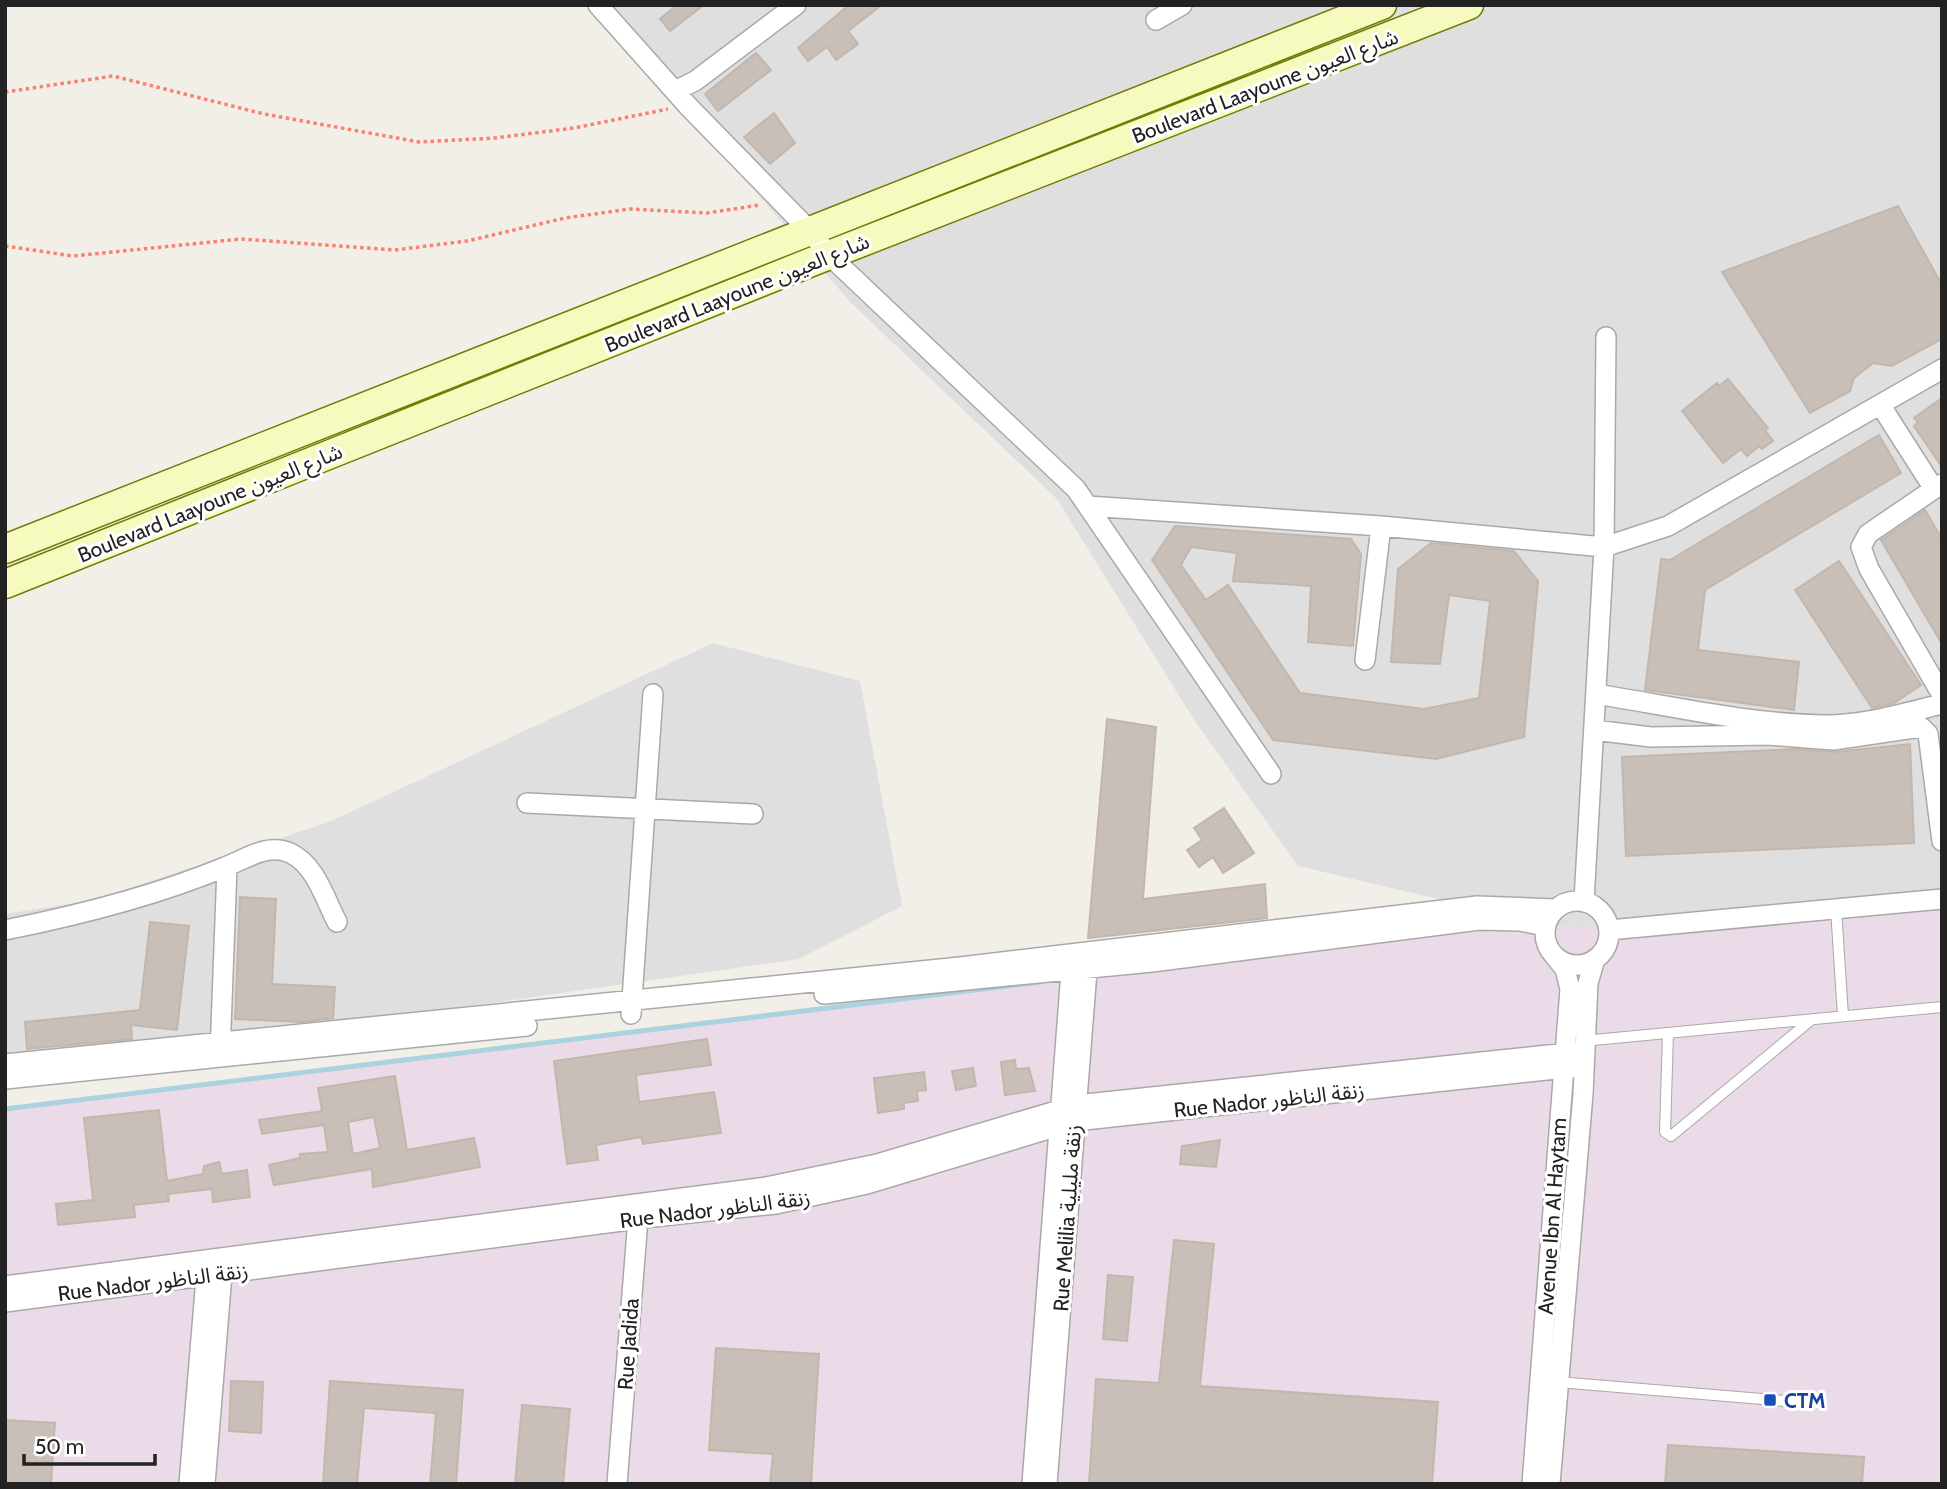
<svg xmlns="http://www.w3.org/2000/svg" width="1947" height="1489" font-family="Cabin,'Noto Sans Arabic',sans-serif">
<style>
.residential{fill:#e0dfdf}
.industrial{fill:#ebdbe8}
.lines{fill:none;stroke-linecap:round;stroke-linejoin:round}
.stream{stroke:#aad3df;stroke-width:5}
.building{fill:#c7bfb8;stroke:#c4b6ab;stroke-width:2;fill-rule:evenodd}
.lane-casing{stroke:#a9a9a9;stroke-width:12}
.street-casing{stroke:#a9a9a9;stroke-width:22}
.secondary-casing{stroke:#707d05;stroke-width:31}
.path{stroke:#fa8072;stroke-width:3.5;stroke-dasharray:3.5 3.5;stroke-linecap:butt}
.lane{stroke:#fff;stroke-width:10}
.street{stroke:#fff;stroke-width:19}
.secondary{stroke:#f7fabf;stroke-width:28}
.transit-dot{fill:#1a4fb4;stroke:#fff;stroke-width:2.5}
.labels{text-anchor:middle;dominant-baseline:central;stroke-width:6;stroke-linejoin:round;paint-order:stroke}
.street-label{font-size:21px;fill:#222;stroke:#fff}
.transit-label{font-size:21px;font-weight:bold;fill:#164399;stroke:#fff;text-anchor:start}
</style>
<rect width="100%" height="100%" fill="#f2efe9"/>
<path class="residential" d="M596,5H1942V904L1577,928L1479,922L1472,907L1298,866L1194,720L1057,499L850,302Z
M713,643L860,681L902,906L799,959L5,1073V914L93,900L329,822Z"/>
<path class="industrial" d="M1942,904V1484H5V1111L1479,922L1577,928Z"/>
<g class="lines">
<path class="stream" d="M5,1109L1040,982"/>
</g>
<path class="building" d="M677,5H704L670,31L660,19Z
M849,5H882L848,31L858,44L836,60L827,47L808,61L798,48Z
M756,53L771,70L718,111L705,94Z
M774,113L795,143L770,164L744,137Z
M1898,206L1942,285V339L1892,366L1873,363L1854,378L1850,391L1810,413L1722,272Z
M1728,379L1768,428L1765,430L1773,441L1762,449L1759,446L1747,456L1741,449L1723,463L1682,411L1717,383L1719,386Z
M1942,398V467L1914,426L1918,422L1914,418Z
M1879,435L1901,473L1705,590L1698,650L1799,662L1794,710L1645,690L1661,559L1670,560Z
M1925,510L1942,539V644L1881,540Z
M1175,526L1351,539L1361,554L1353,646L1308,642L1311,586L1233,581L1237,553L1191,547L1181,565L1206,600L1228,585L1300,693L1424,709L1479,698L1490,601L1449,595L1440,664L1391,662L1398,569L1431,543L1514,551L1538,581L1524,737L1436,759L1273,740L1152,560Z
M1839,561L1921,685L1894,703L1872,708L1795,590Z
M1107,719L1156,727L1143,899L1265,884L1267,918L1088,938Z
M1910,744L1914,843L1626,856L1622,757L1795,749L1834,752Z
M1224,808L1254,853L1223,873L1213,857L1199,867L1187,850L1202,840L1194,828Z
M240,897L276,899L272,984L335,987L333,1018L301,1022L235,1019Z
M150,922L189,926L177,1030L131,1025L132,1039L27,1049L25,1022L140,1010Z
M707,1039L711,1065L636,1075L639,1102L714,1092L721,1133L643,1144L641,1137L596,1145L598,1160L567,1164L554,1061Z
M1015,1060L1016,1069L1029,1068L1035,1091L1005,1095L1001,1062Z
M973,1068L976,1086L956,1090L952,1071Z
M924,1072L926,1090L917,1091L918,1101L904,1103V1109L878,1113L874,1078Z
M395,1076L407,1150L474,1138L480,1167L373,1187L372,1169L274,1185L269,1165L300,1158V1154L328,1152L324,1125L262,1134L259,1120L322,1111L318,1088ZM374,1117L380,1148L353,1154L348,1122Z
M159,1110L167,1181L203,1174L204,1166L219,1162L222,1174L247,1170L250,1197L213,1202L212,1189L168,1194L169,1201L134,1205L135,1217L58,1225L56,1204L93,1200L84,1118Z
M1220,1140L1216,1167L1180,1164L1182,1146Z
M1174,1240L1214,1244L1200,1386L1438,1402L1432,1484H1089L1096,1379L1159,1383Z
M1108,1275L1133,1277L1127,1341L1103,1339Z
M716,1348L819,1354L811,1484H770L773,1454L709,1450Z
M231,1381L263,1382L261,1433L229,1431Z
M330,1381L463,1390L456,1484H430L436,1413L364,1408L357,1484H323Z
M522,1405L570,1409L563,1484H515Z
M5,1420L55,1423L51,1484H5Z
M1668,1445L1864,1457L1862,1484H1665Z"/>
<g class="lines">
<g class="lane-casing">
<path id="lane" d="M1836,909L1843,1016
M1668,1033L1665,1132L1671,1136L1811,1020
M1583,1041L1942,1007
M1558,1382L1809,1403"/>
</g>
<g class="street-casing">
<path id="street" d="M598,5L687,105L811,232L829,255L1076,489L1271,774
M1156,20L1182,5
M675,91L695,81L796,5
M1881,406L1934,489L1942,484
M1934,489L1868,534L1861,547L1869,569L1942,695
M1088,506L1381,526L1604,547L1668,526L1942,369
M1365,660L1381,526
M1596,694C1671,706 1749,724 1825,725C1865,725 1904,713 1942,704
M1594,730L1651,737L1768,735L1833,740L1921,727L1928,734L1942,841
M527,803L753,814
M1545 933a32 32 0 1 1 64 0a32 32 0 1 1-64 0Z
M1584,901L1604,547L1606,337
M5,930C80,915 155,896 225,867C246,859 267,843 290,853C315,864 325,899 337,922
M1609,930L1942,899
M824,994L1152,962L1479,920L1520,921L1545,926
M631,1014L653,694
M220,1055L227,867
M5,1064L960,967L1477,906L1556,909
M5,1079L527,1026
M5,1286L766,1187L877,1164L1076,1105L1585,1051
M5,1302L653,1217L776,1204L867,1184L1075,1121L1584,1066
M189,1484L207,1266
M205,1484L223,1262
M617,1484L639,1206
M1032,1484L1072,959
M1047,1484L1088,958
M1532,1484L1570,989L1565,969L1553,954
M1550,1484L1583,1094L1588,983L1595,959"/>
</g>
<g class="secondary-casing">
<path id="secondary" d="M5,549L1382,5
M5,584L829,255L1469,5"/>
</g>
<path class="path" d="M5,92L113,76L264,114L419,142L495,138L574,128L668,109
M5,246L73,256L241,239L395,250L467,241L565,218L630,209L707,213L760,205"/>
<use href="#lane" class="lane"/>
<use href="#street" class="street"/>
<use href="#secondary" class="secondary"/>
</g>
<rect class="transit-dot" x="1763" y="1393" width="14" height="14" rx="3.5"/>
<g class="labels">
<g class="street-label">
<text transform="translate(1265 86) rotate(-21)">Boulevard Laayoune شارع العيون</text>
<text transform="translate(737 293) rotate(-22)">Boulevard Laayoune شارع العيون</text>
<text transform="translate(210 503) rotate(-22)">Boulevard Laayoune شارع العيون</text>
<text transform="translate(1269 1100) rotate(-6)">Rue Nador زنقة الناظور</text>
<text transform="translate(715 1209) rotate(-7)">Rue Nador زنقة الناظور</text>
<text transform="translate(1552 1216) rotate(-86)">Avenue Ibn Al Haytam</text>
<text transform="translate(1067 1218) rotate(-86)">Rue Melilia زنقة مليلية</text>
<text transform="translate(153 1282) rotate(-7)">Rue Nador زنقة الناظور</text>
<text transform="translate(628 1344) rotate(-86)">Rue Jadida</text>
</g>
<g class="transit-label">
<text x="1784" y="1400">CTM</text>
</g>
</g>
<rect width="1947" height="1489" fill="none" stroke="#222222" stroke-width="14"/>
<path d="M24 1454v10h131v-10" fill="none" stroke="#222222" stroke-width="3.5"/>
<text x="35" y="1454" font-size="21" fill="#222222" stroke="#ffffff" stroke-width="5" paint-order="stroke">50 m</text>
</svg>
